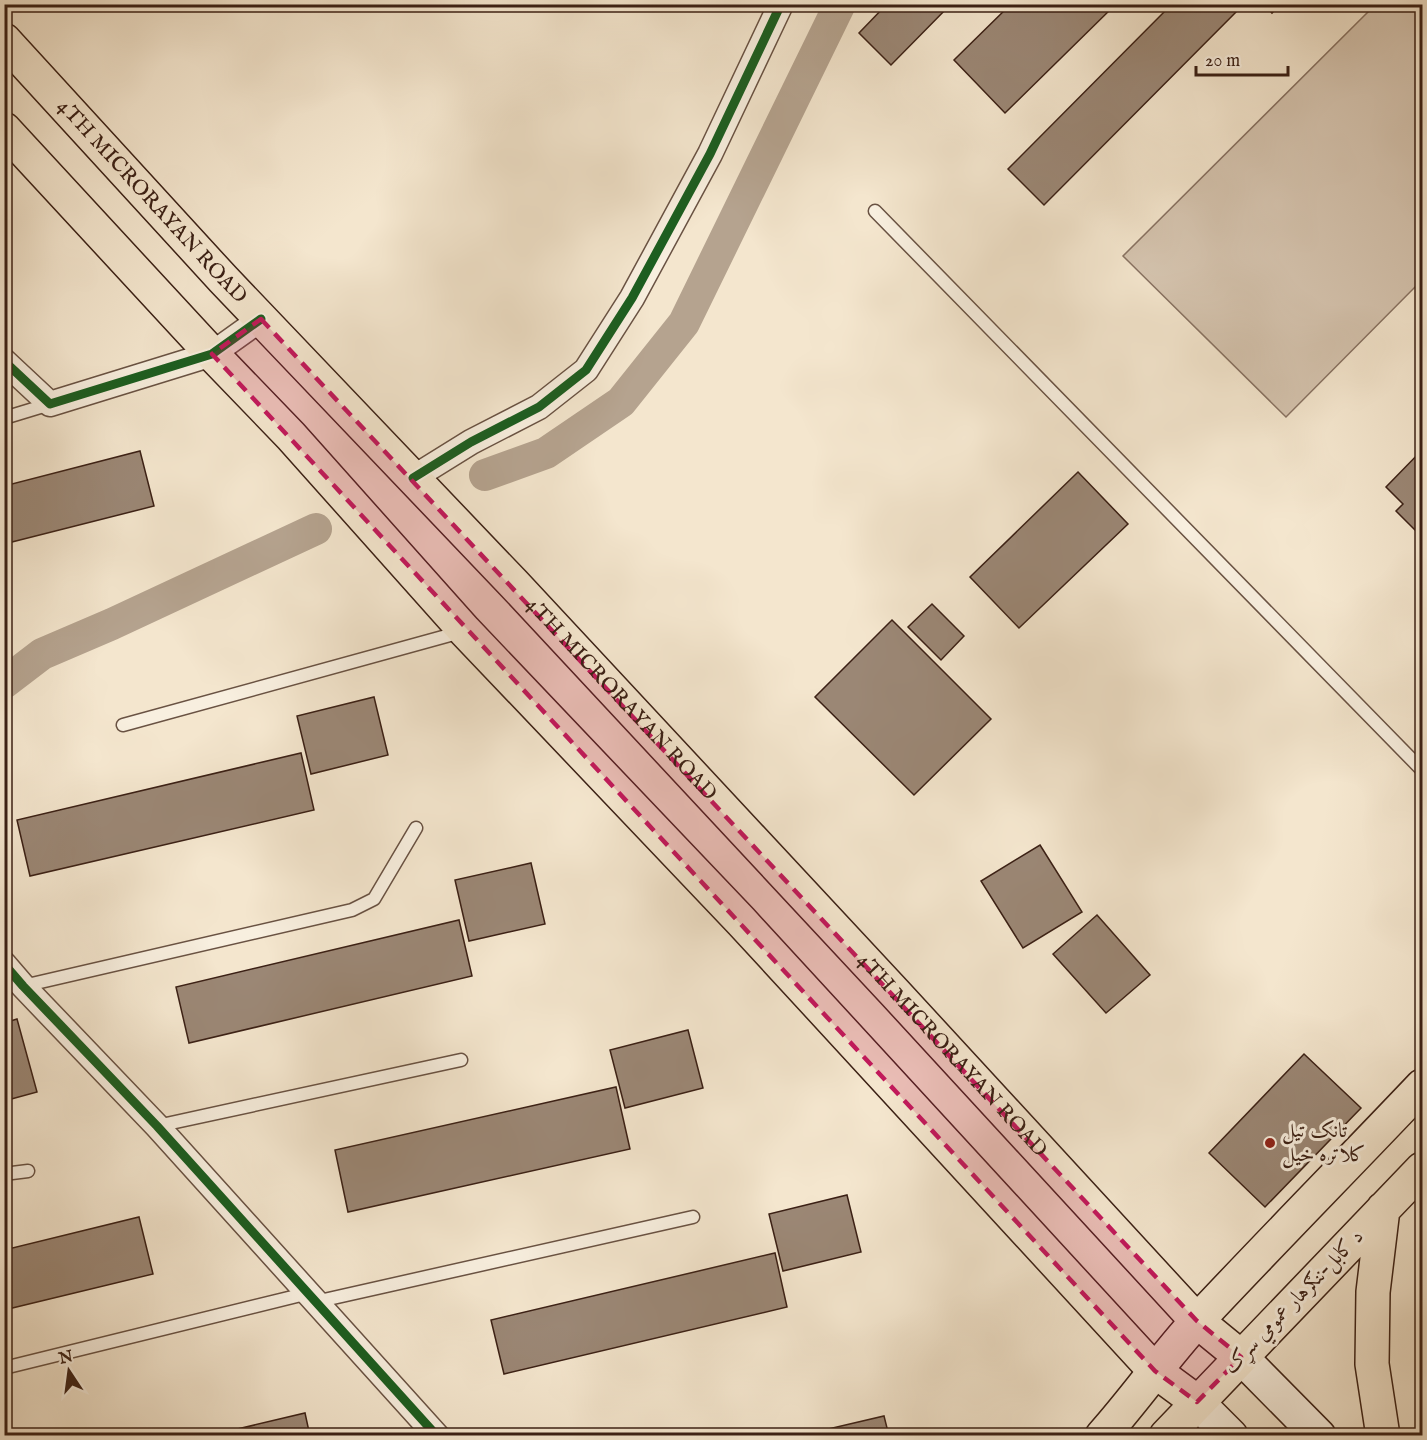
<svg xmlns="http://www.w3.org/2000/svg" width="1427" height="1440" font-family="'IM FELL English',Amiri,serif">
<style>
.green{fill:#d5c4af;stroke:#887262;stroke-width:1.5}
.lines{fill:none;stroke-linecap:round;stroke-linejoin:round}
.canal{stroke:#b5a38f;stroke-width:32}
.building{fill:#9b8775;stroke:#3b2015;stroke-width:1.5}
.service-casing{stroke:#695243;stroke-width:15}
.minor-casing{stroke:#695243;stroke-width:27}
.secondary-casing{stroke:#3b2015;stroke-width:36}
.primary-casing{stroke:#3b2015;stroke-width:36}
.trunk-casing{stroke:#3b2015;stroke-width:36}
.service{stroke:#f8efdf;stroke-width:12}
.minor{stroke:#f8efdf;stroke-width:24}
.secondary{stroke:#f8efdf;stroke-width:33}
.primary{stroke:#f4e6ce;stroke-width:33}
.trunk{stroke:#f4e6ce;stroke-width:33}
.cycleway-casing{stroke:#f8efdf;stroke-width:13}
.cycleway{stroke:#1b5e20;stroke-width:9}
.marked{fill:#c2185b;fill-opacity:0.2;stroke:#c2185b;stroke-width:4.5;stroke-dasharray:12 8;stroke-linejoin:round}
.poi-dot{fill:#8f2418;stroke:#f8efdf;stroke-width:2}
.labels{text-anchor:middle;dominant-baseline:central;stroke-width:6;stroke-linejoin:round;paint-order:stroke}
.street-label{font-size:21px;fill:#3b2015;stroke:#f8efdf}
.poi-label{font-size:21px;fill:#3b2015;stroke:#f8efdf;text-anchor:start}
</style>
<rect width="100%" height="100%" fill="#f4e6ce"/>
<filter id="stains"><feTurbulence type="fractalNoise" baseFrequency=".00333" numOctaves="4"/><feColorMatrix values="0 0 0 0 .2 0 0 0 0 .09 0 0 0 0 .02 0 0 0 .5 -.17"/></filter>
<radialGradient id="worn" r=".72"><stop offset=".6" stop-color="#630" stop-opacity="0"/><stop offset="1" stop-color="#630" stop-opacity=".3"/></radialGradient>
<path class="green" d="M1375,5H1422V280L1286,417L1123,256Z"/>
<g class="lines">
<path class="canal" d="M485,475L546,453L621,402L684,323L840,4
M4,683L42,654L112,624L316,529"/>
</g>
<path class="building" d="M887,4H951L891,65L859,33Z
M1011,4H1116L1005,113L954,60Z
M1172,4H1244L1044,205L1008,169Z
M1264,4H1280L1272,13Z
M1422,450V537L1396,511L1403,504L1386,487Z
M140,451L154,506L4,544V486Z
M1078,472L1128,524L1019,628L970,577Z
M932,604L964,636L941,660L908,627Z
M892,620L991,719L914,795L815,697Z
M374,697L388,755L311,774L297,716Z
M301,753L314,810L30,876L17,820Z
M1040,845L1082,912L1023,948L981,881Z
M531,863L545,924L469,941L455,880Z
M1097,915L1150,975L1106,1013L1053,954Z
M459,920L472,976L189,1043L176,987Z
M17,1019L37,1092L4,1101V1023Z
M688,1030L703,1088L625,1108L610,1050Z
M1304,1054L1361,1108L1265,1207L1209,1153Z
M616,1087L630,1149L348,1212L335,1150Z
M847,1195L861,1252L783,1271L769,1214Z
M139,1217L153,1274L4,1310V1250Z
M775,1253L787,1307L504,1374L491,1320Z
M305,1413L310,1436H208Z
M884,1416L889,1436H811V1433Z"/>
<g class="lines">
<g class="service-casing">
<path id="service" d="M875,211L1422,770
M4,418L50,404
M123,725L461,632
M23,986L352,910L374,899L416,828
M157,1126L461,1060
M4,1174L28,1171
M315,1302L693,1217
M4,1368L309,1293"/>
</g>
<g class="minor-casing">
<path id="minor" d="M4,361L50,404L212,354L261,319
M413,478L471,442L539,407L586,370L632,298L710,154L781,4
M4,964L23,986L157,1126L437,1436"/>
</g>
<g class="secondary-casing">
<path id="secondary" d="M1241,1357L1319,1436
M1197,1402L1231,1436"/>
</g>
<g class="primary-casing">
<g id="primary">
<path id="s1" d="M4,40L223,279L514,584L895,993L1197,1321L1241,1357"/>
<path d="M4,129L212,354L291,436L465,631L741,921L1155,1371L1197,1402"/>
</g>
</g>
<g class="trunk-casing">
<path id="trunk" d="M1383,1209L1373,1292L1372,1364L1383,1436
M1102,1436C1136,1398 1164,1357 1198,1320C1272,1241 1348,1164 1422,1086
M1166,1436L1422,1169"/>
</g>
<use href="#service" class="service"/>
<use href="#minor" class="minor"/>
<use href="#secondary" class="secondary"/>
<use href="#primary" class="primary"/>
<use href="#trunk" class="trunk"/>
<g class="cycleway-casing">
<path id="cycleway" d="M4,361L50,404L212,354L261,319
M413,478L471,442L539,407L586,370L632,298L710,154L781,4
M4,964L23,986L157,1126L437,1436"/>
</g>
<use href="#cycleway" class="cycleway"/>
</g>
<path class="marked" d="M261,319L1197,1321L1241,1357L1197,1402L1155,1371L212,354Z"/>
<circle class="poi-dot" cx="1270" cy="1143" r="6"/>
<g class="labels">
<g class="street-label">
<text stroke="none"><textPath href="#s1" startOffset="219">4TH MICRORAYAN ROAD</textPath></text>
<text stroke="none"><textPath href="#s1" startOffset="903">4TH MICRORAYAN ROAD</textPath></text>
<text stroke="none"><textPath href="#s1" startOffset="1389">4TH MICRORAYAN ROAD</textPath></text>
<text transform="translate(1294 1302) rotate(-46)">د کابل–ننګرهار عمومي سړک</text>
</g>
<g class="poi-label">
<text x="1282" y="1131">تانک تیل<tspan x="1282" dy="24">کلاتره خیل</tspan></text>
</g>
</g>
<rect width="1427" height="1440" fill="none" stroke="#f4e6ce" stroke-width="24"/>
<rect x="6" y="6" width="1415" height="1428" fill="none" stroke="#3b2015" stroke-width="3"/>
<rect x="12" y="12" width="1403" height="1416" fill="none" stroke="#3b2015" stroke-width="1.5"/>
<g transform="translate(69 1371) rotate(347)" stroke="#f8efdf" stroke-width="4.5" paint-order="stroke">
<path d="M0-4.5L10 22L0 15L-10 22Z" fill="#3b2015"/>
<text y="-9" font-size="16" font-weight="bold" text-anchor="middle" fill="#3b2015">N</text>
</g>
<path d="M1196 66v9h92v-9" fill="none" stroke="#3b2015" stroke-width="3"/>
<text x="1205" y="66" font-size="18" fill="#3b2015" stroke="#f8efdf" stroke-width="4.5" paint-order="stroke">20 m</text>
<rect width="100%" height="100%" filter="url(#stains)"/>
<rect width="100%" height="100%" fill="url(#worn)"/>
</svg>
